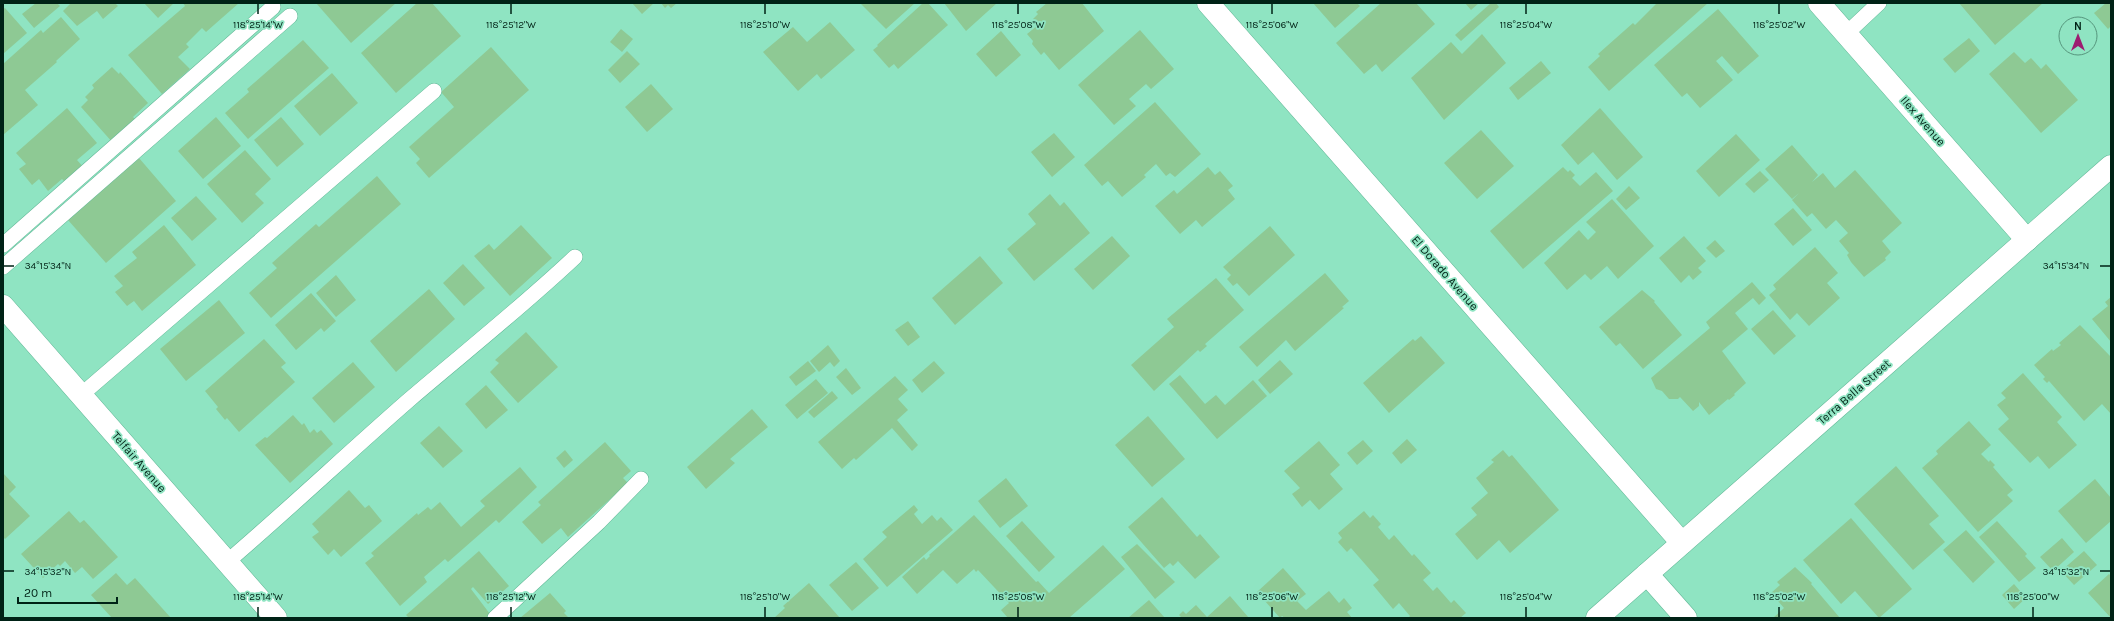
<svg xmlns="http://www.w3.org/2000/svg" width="2114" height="621" font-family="Karla,sans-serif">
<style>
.building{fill:#8ec994}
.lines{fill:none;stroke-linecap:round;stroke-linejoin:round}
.lane-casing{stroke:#61b796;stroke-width:16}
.street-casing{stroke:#61b796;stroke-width:23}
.secondary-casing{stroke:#61b796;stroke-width:23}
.lane{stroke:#fff;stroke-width:15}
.street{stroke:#fff;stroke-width:22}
.secondary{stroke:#fff;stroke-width:22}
.ticks{fill:none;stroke:#002216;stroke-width:1.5}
.labels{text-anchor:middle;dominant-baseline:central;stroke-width:3.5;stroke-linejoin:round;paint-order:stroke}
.street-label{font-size:12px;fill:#002216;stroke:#8fe4c2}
.ticks-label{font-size:10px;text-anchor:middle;fill:#002216;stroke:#8fe4c2;stroke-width:3.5;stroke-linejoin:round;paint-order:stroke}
</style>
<rect width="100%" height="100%" fill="#8fe4c2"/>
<path class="building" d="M36,3H57L60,6L34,28L22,14Z
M71,3H115L118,6L103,19L97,11L77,26L63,11Z
M144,3H174L158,18Z
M183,3H239L206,32L202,28L186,44L189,47L178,57L190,69L162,94L128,55L185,6Z
M316,3H396L351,43Z
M417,3H432L461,36L396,93L361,53Z
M632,3H654L642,14Z
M661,3H677L671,8L668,5L665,8Z
M860,3H915L886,29Z
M923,3H928L948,25L898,69L894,64L889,68L873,50L878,46L877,45Z
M944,3H997L966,31Z
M1047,3H1082L1104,31L1059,70L1044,52L1041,55L1032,44L1033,41L1027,34L1038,25L1033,19L1038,14L1036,12Z
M1313,3H1357L1360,6L1335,28Z
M1381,3H1416L1435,24L1382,72L1376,64L1364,74L1336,43Z
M1465,3H1479L1471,10Z
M1491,3H1496L1499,7L1461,41L1455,35Z
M1657,3H1708L1609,91L1588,67L1600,56L1598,54L1633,23L1635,25Z
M1959,3H2043L1995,45Z
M2106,3H2111V26L2108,29L2094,13Z
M5,8L27,33L3,54V9Z
M1718,9L1759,56L1738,74L1722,56L1716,61L1733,80L1700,108L1687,93L1682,97L1654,65Z
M61,17L80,39L56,61L57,62L25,90L38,105L3,135V64L41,30L43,33Z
M830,22L855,50L821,79L817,74L798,91L763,52L793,27L807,42Z
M621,29L633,39L622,52L610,42Z
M1140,30L1174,69L1151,89L1146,84L1129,99L1136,106L1114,125L1078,85Z
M1001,31L1021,55L996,77L976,54Z
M1482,34L1506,63L1444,120L1411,78L1451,42L1462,54Z
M1969,38L1980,51L1955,73L1943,59Z
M303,40L329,68L248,139L225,113L249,92L247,89Z
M491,47L529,90L429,178L416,163L420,159L409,147L454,107L441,92Z
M627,51L640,64L620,83L608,70Z
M2014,52L2025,63L2031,58L2041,69L2046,64L2078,100L2041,133L1989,74Z
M1541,61L1551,73L1518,100L1509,88Z
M112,67L119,74L120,72L148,103L133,117L137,121L113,143L81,107L88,100L85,97L94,88L92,85Z
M332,73L358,103L320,136L294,106Z
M651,84L673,109L647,132L625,107Z
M1155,102L1201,154L1175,177L1170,173L1166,176L1156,164L1144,175L1146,177L1122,197L1108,181L1102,186L1084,165Z
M67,108L97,143L77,160L85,169L67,184L62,179L48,191L39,179L32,185L19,169L26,164L16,153Z
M1600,108L1643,157L1617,180L1593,152L1578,165L1561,145Z
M216,117L241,146L203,179L178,151Z
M281,117L304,144L277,167L254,140Z
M1481,130L1514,166L1477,199L1444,163Z
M1054,133L1075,157L1052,177L1031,152Z
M1736,134L1760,160L1719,197L1696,171Z
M1792,145L1818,175L1812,182L1823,173L1835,188L1855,170L1902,223L1882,241L1891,252L1885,258L1886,260L1864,277L1851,262L1847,255L1849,253L1839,241L1848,233L1836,220L1826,229L1812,213L1807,217L1792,200L1799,193L1792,199L1765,169Z
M245,150L271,179L255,194L264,203L242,223L207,184Z
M139,158L176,201L106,263L68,220Z
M1208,167L1215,175L1220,171L1233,186L1228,190L1235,199L1202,227L1196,220L1180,234L1155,206L1174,190L1177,194Z
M1563,167L1568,172L1570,170L1575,175L1572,178L1580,186L1596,172L1613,191L1523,269L1490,231Z
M1760,171L1769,180L1754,193L1745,184Z
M377,176L401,204L271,318L249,293L277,268L272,263L316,224L319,227Z
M1629,186L1640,198L1626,210L1616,199Z
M1050,194L1060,206L1064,202L1090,233L1034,281L1007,249L1036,224L1028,214Z
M196,196L217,219L192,241L171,218Z
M1612,199L1654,246L1618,279L1607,266L1591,280L1585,274L1567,290L1544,263L1579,230L1588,240L1596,232L1586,222Z
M1793,208L1812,230L1793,246L1774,224Z
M164,225L196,265L142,311L134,301L127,306L115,292L123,286L114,276L137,258L132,252Z
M521,225L552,258L510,296L474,256L489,244L494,250Z
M1270,226L1295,255L1249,296L1237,283L1233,286L1227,279L1231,275L1223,267Z
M1112,236L1130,256L1093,290L1074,269Z
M1684,236L1706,261L1698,268L1702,272L1693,280L1689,275L1681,283L1659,258Z
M1715,240L1725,251L1716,258L1706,248Z
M1815,247L1838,273L1827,283L1840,298L1809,326L1797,313L1790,320L1769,295L1776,289L1773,285Z
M980,256L1003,283L955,325L932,298Z
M463,264L485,288L464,306L443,283Z
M1325,273L1349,301L1342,307L1344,308L1295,351L1286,340L1257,367L1239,347Z
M336,275L356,300L336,317L316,293Z
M1216,278L1244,310L1205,344L1207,346L1200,352L1198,350L1154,391L1131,365L1174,327L1167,319Z
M1752,282L1766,298L1759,305L1753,298L1735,313L1748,329L1722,351L1746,383L1734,394L1735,395L1729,400L1728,399L1709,415L1699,402V406L1693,411L1680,397L1678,399H1669L1662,391L1656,389L1651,378L1710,328L1706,322Z
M429,289L455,319L396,372L370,341Z
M1642,290L1655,301L1654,302L1682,335L1643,369L1620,343L1616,346L1599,327Z
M311,293L336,321L324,332L321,328L296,350L275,325Z
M2111,297V342L2092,319L2108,306L2105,302Z
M219,300L245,333L186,381L160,349Z
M1773,310L1796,336L1774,355L1751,329Z
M908,321L920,337L908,346L895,330Z
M2080,325L2111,357V414L2102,404L2084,421L2049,381L2047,383L2043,379L2045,377L2034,365L2052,349L2053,351L2061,345L2059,343Z
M526,332L558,367L518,403L490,372L499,363L495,360Z
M1421,336L1445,363L1389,413L1363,383L1413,339L1415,341Z
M264,339L286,363L281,367L295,382L239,432L227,418L225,420L216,409L218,407L205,391Z
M828,345L840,361L834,367L830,362L819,372L810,361Z
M1280,360L1293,374L1270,394L1258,380Z
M808,361L816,371L796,386L789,377Z
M934,361L945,373L922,393L912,380Z
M353,362L375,387L334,423L312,398Z
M846,368L861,388L852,395L836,377Z
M2023,373L2062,417L2057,422L2077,445L2049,469L2038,456L2030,463L1998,429L2009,419L1997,405L2006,398L2001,393Z
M1180,375L1205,404L1216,395L1225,405L1253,380L1267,396L1217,439L1169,384Z
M895,376L908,390L898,399L908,410L897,420L918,445L912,451L892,428L856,460L854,458L842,469L818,442Z
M816,379L828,393L797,419L785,405Z
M486,385L508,410L486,429L465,404Z
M832,391L838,398L814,418L808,412Z
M752,409L768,427L730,459L735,463L706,489L687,467Z
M293,415L302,425L304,423L310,433L314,429L317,433L321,430L333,444L290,483L255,445L265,437L267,438Z
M1148,416L1185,459L1152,487L1115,445Z
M1969,421L1991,445L1981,454L1989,462L1990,460L1995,465L1993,467L2013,490L2007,495L2013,501L1978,532L1922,468L1938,454L1936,451Z
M439,426L463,451L443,468L420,443Z
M1407,439L1417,450L1401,464L1392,453Z
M1363,440L1373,451L1357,465L1347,453Z
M1319,441L1340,465L1330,474L1343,489L1319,510L1310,500L1302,507L1292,494L1300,488L1284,471Z
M605,442L631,471L623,478L628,483L568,537L561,528L542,544L522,522L541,505L538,502Z
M565,450L573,460L564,468L556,458Z
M1503,450L1509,457L1512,455L1559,510L1510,553L1499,540L1477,560L1455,534L1477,515L1471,508L1488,493L1476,478L1494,462L1491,460Z
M1896,466L1939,516L1929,524L1945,542L1913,570L1854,504Z
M520,467L537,487L499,523L496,520L448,562L445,559L424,577L427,582L400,606L365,563L374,556L371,553L417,513L418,515L428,507L431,510L440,502L461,527L485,506L480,501Z
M3,473L16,487L9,494L30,516L5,539L3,537Z
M1006,478L1028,506L1000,528L978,501Z
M2095,479L2111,498V521L2086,543L2058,511Z
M349,490L365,508L369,505L382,521L341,557L334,549L328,555L312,537L319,532L312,524Z
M1162,497L1197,537L1200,534L1220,557L1195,579L1178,561L1173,566L1170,563L1164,568L1128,527Z
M914,505L918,510L914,514L922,524L932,515L937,521L941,517L953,530L887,587L863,559L887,537L882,532Z
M69,511L80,523L84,520L118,557L93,579L82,567L75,573L65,561L60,566L58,564L43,578L21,554Z
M1364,511L1370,518L1373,515L1381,524L1378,527L1389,540L1394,535L1412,556L1414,554L1431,573L1423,580L1433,591L1437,587L1451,603L1454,600L1466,613L1460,618H1408L1410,616L1399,603L1393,609L1373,585L1379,580L1351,548L1347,552L1338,542L1342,538L1338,533Z
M974,515L1036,582L1038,581L1049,593L1103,545L1125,569L1070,617L1071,618H1008L1001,610L1009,603L978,570L976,572L974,569L957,584L943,570L917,594L902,577L924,557L926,560L930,556L929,555Z
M1851,518L1912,589L1879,618L1855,591L1841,604L1803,560Z
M1022,521L1055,557L1039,572L1006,536Z
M1997,521L2027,554L2025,556L2036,568L2019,582L1979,537Z
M1966,530L1995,562L1973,583L1943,550Z
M2062,538L2074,552L2053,571L2040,557Z
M1137,544L1175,582L1155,599L1121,557Z
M479,551L509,586L488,604L473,587L471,589L490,614L486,618H409L406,615Z
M2084,551L2097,565L2074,585L2061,571Z
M856,562L879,588L852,611L829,585Z
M1795,567L1812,583L1811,584L1840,618H1773L1784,608L1771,593L1780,585L1777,582Z
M1283,568L1306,594L1297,601L1306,610L1329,591L1339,603L1344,598L1352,608L1347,612L1352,618H1285L1282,616L1280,618L1257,592Z
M116,573L127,585L135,578L171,618H112L91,595Z
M2109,574L2111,576V618L2088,593Z
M809,583L840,618H774L785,608L783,606Z
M2014,584L2026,598L2014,609L2002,595Z
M550,593L566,611L564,613L569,618H520Z
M1230,596L1249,618H1182L1179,615L1183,611L1186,614L1196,605L1207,617Z
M1149,600L1165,618H1128Z"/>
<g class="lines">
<g class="lane-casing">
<path id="lane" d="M1846,34L1879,3
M3,245L273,7
M3,267L290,16
M81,395L434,91
M227,562C289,509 348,453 410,399C465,352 522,307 575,257
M495,618L599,522L641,479"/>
</g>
<g class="street-casing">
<path id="street" d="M1208,3L1682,543
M1819,3L2027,240
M3,306L276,618
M1647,574L1686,618"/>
</g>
<g class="secondary-casing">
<path id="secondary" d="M1597,618L2111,166"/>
</g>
<use href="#lane" class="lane"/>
<use href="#street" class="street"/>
<use href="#secondary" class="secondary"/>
</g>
<path class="ticks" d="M258,4V14M511,4V14M765,4V14M1018,4V14M1272,4V14M1526,4V14M1779,4V14M4,266H14M2100,266H2110M4,571H14M2100,571H2110M258,607V617M511,607V617M765,607V617M1018,607V617M1272,607V617M1526,607V617M1779,607V617M2033,607V617"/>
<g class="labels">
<g class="street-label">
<text transform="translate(1923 121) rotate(49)">Ilex Avenue</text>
<text transform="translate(1445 273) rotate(49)">El Dorado Avenue</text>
<text transform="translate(1854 392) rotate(-41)">Terra Bella Street</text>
<text transform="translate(139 462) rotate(49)">Telfair Avenue</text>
</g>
</g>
<g class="ticks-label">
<text x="258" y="28">118°25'14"W</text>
<text x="511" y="28">118°25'12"W</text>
<text x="765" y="28">118°25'10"W</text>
<text x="1018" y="28">118°25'08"W</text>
<text x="1272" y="28">118°25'06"W</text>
<text x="1526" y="28">118°25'04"W</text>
<text x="1779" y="28">118°25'02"W</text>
<text x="48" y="269">34°15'34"N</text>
<text x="2066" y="269">34°15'34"N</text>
<text x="48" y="575">34°15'32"N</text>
<text x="2066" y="575">34°15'32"N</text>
<text x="258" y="600">118°25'14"W</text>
<text x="511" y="600">118°25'12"W</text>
<text x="765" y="600">118°25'10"W</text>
<text x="1018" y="600">118°25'08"W</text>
<text x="1272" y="600">118°25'06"W</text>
<text x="1526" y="600">118°25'04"W</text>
<text x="1779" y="600">118°25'02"W</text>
<text x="2033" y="600">118°25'00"W</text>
</g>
<rect width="2114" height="621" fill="none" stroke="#002216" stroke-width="8"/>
<g transform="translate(2078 36)"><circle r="19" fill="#8fe4c2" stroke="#56967d"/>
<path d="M0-3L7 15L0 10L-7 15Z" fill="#9d1d70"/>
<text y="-6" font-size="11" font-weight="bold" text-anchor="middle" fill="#002216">N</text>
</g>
<path d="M18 597v6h99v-6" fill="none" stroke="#002216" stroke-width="2"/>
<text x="24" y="597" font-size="12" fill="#002216" stroke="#8fe4c2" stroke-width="3" paint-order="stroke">20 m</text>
</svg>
